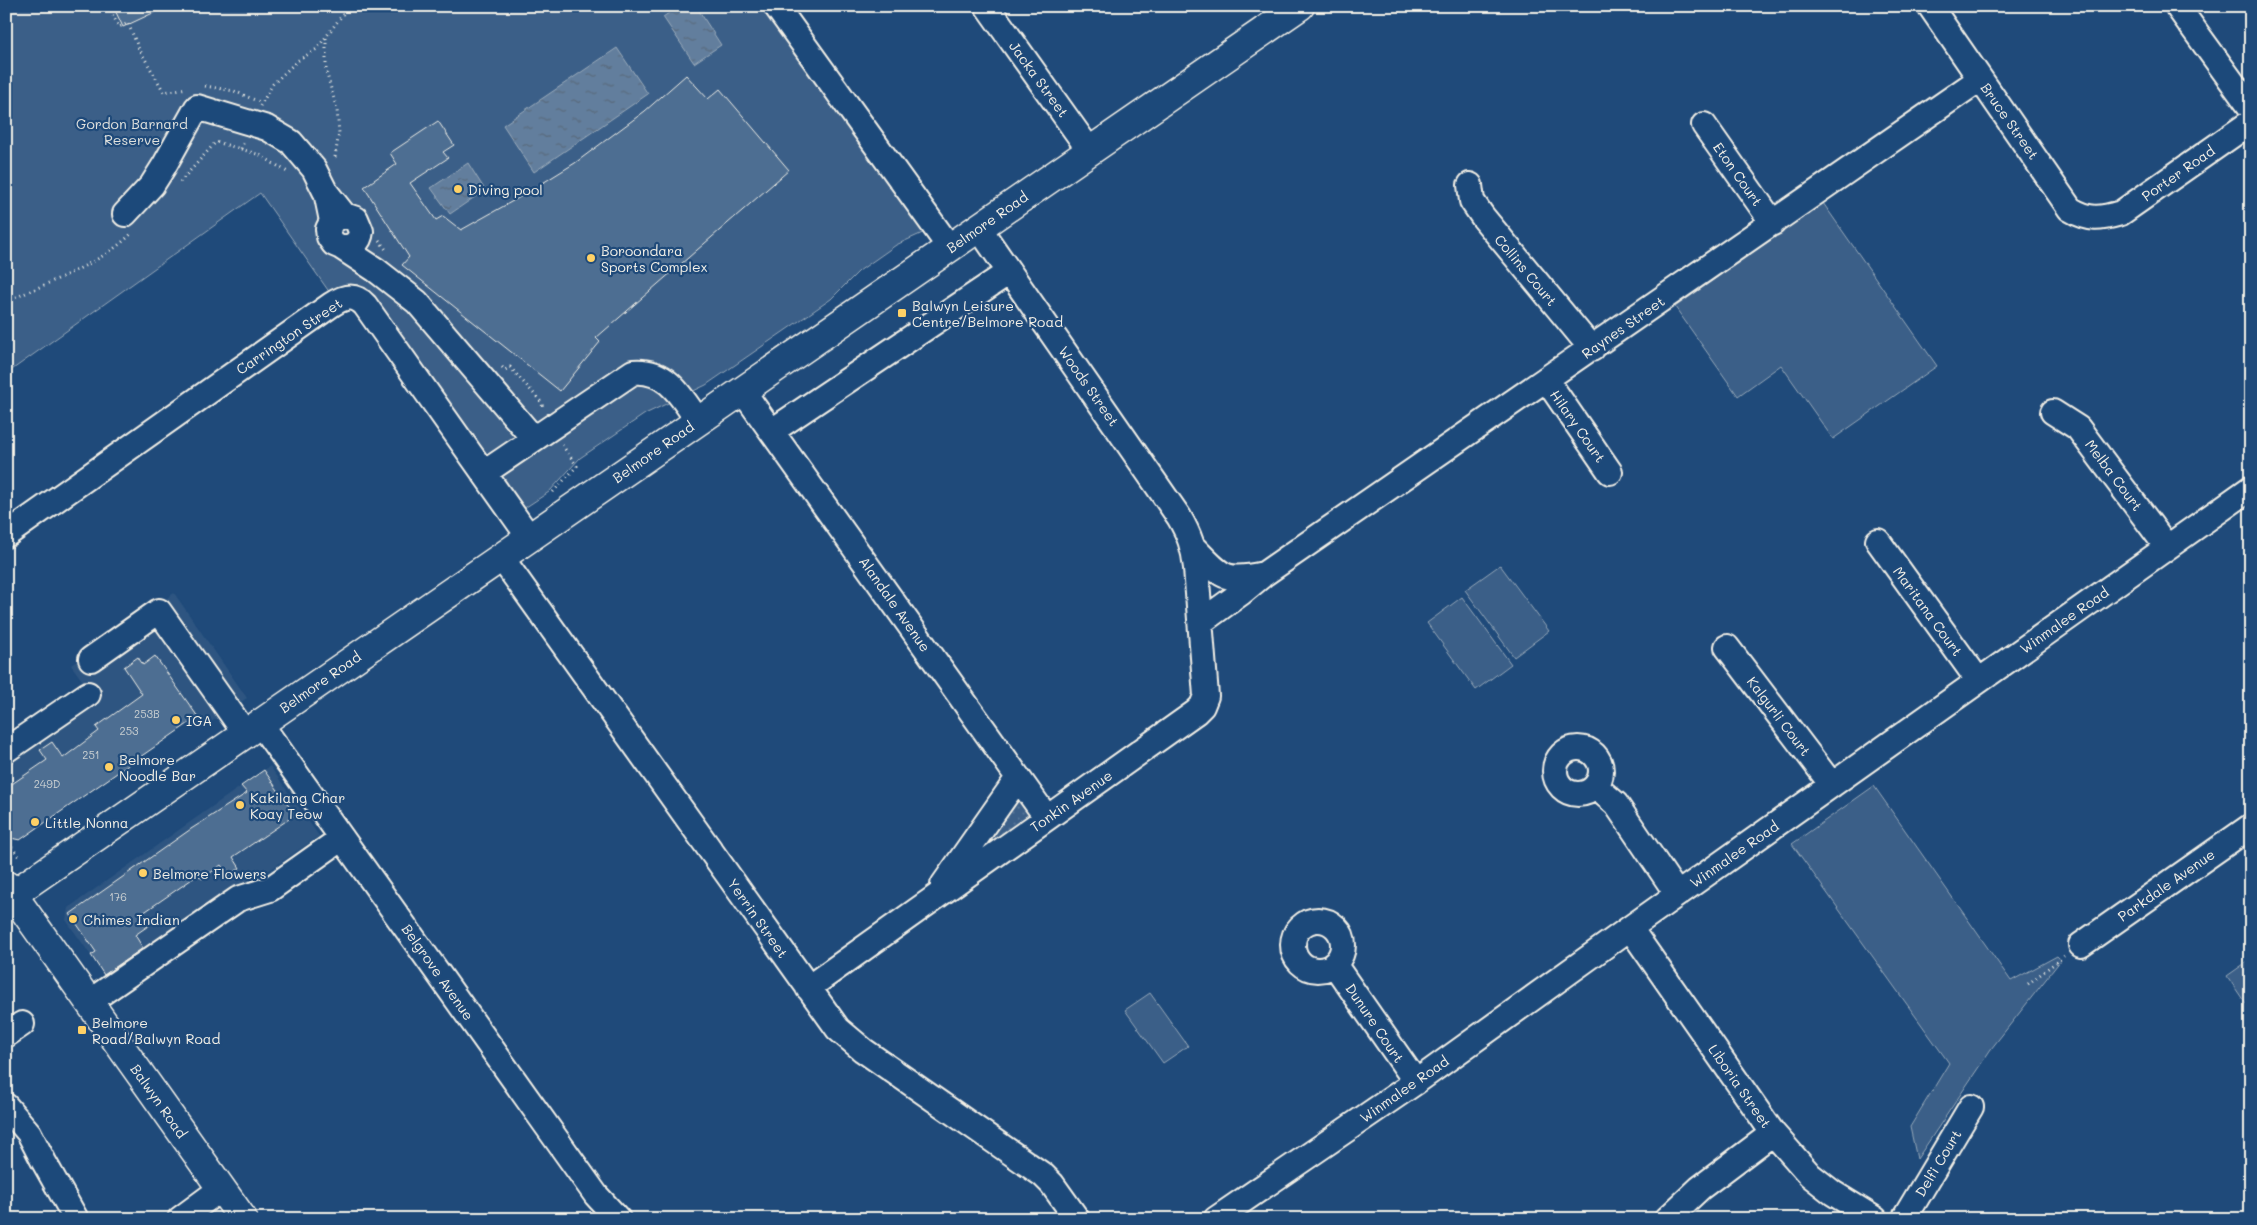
<svg xmlns="http://www.w3.org/2000/svg" width="2257" height="1225" font-family="Mali,sans-serif">
<style>
.built{fill:#2d5581}
.grass{fill:url(#grass-dots);stroke:#97a8b8}
.park{fill:#3a5f88;stroke:#97a8b8}
.water{fill:url(#water-ripples);stroke:#9cacbb}
.building{fill:#4d6e92;stroke:#f4f1e8}
.lines{fill:none;stroke-linecap:round;stroke-linejoin:round}
.minor-casing{stroke:#f4f1e8;stroke-width:28}
.major-casing{stroke:#f4f1e8;stroke-width:31}
.path{stroke:#f4f1e8;stroke-width:3;stroke-dasharray:1 4;stroke-linecap:butt}
.minor{stroke:#1f4a7a;stroke-width:24}
.major{stroke:#1f4a7a;stroke-width:28}
.poi-dot{fill:#ffd166;stroke:#1f4a7a;stroke-width:2}
.labels{text-anchor:middle;dominant-baseline:central;stroke-width:4.5;stroke-linejoin:round;paint-order:stroke}
.number-label{font-size:11px;fill:#cad0d2}
.street-label{font-size:14px;fill:#f4f1e8;stroke:#1f4a7a}
.park-label{font-size:14px;fill:#e1e2de;stroke:#1f4a7a}
.poi-label{font-size:14px;fill:#f4f1e8;stroke:#1f4a7a;text-anchor:start}
</style>
<defs>
<pattern id="grass-dots" width="8" height="8" patternUnits="userSpaceOnUse" patternTransform="scale(1.25)"><rect width="8" height="8" fill="#3a5f88"/><path d="M2 2h.1M6 6h.1" fill="none" stroke="#577699" stroke-width="1.8" stroke-linecap="round"/></pattern>
<pattern id="water-ripples" width="26" height="14" patternUnits="userSpaceOnUse" patternTransform="scale(1.25)"><rect width="26" height="14" fill="#627e9d"/><path d="M2 4q2-2 4 0t4 0M15 11q2-2 4 0t4 0" fill="none" stroke="#58687a"/></pattern>
</defs>
<rect width="100%" height="100%" fill="#1f4a7a"/>
<filter id="ink" filterUnits="userSpaceOnUse"><feTurbulence type="fractalNoise" baseFrequency=".02" numOctaves="2"/><feDisplacementMap in="SourceGraphic" scale="10" xChannelSelector="R" yChannelSelector="G"/><feConvolveMatrix kernelMatrix="1 2 1 2 8 2 1 2 1" color-interpolation-filters="sRGB"/></filter>
<g filter="url(#ink)">
<path class="built" d="M174,593L247,698L205,726L198,717L29,834L20,840L9,838L6,834V738L84,683L71,665Z
M270,766L319,836L109,981L66,920L68,908Z"/>
<path class="grass" d="M1017,800H1020L1029,812L1028,819L990,845L987,841Z"/>
<path class="park" d="M6,6H767L927,231L896,245L859,271L831,299L706,385L645,414L580,458L549,492L523,509L366,291C353,280 343,285 330,293L260,193L6,374Z
M1823,203L1937,366L1833,439L1781,365L1738,396L1675,307Z
M1500,565L1549,631L1514,657L1465,590Z
M1462,597L1511,664L1476,690L1427,623Z
M1874,786L2011,981L2057,956L2061,960L1991,1049L1917,1159L1910,1127L1949,1063L1792,844Z
M2251,959V1000L2246,1004L2227,976Z
M1150,993L1188,1046L1163,1063L1125,1010Z"/>
<path class="water" d="M679,6H696L721,45L694,63L663,17Z
M617,48L648,94L534,172L503,125Z
M468,163L485,190L450,214L431,188Z"/>
<path class="building" d="M113,6H168L123,27Z
M686,75L708,99L720,89L789,170L596,338L600,342L560,391L402,265L409,257L364,187L397,164L390,153L438,121L454,145L443,152L448,158L410,183L436,220L443,216L461,230L520,197L575,163L645,111Z
M155,656L198,717L20,840L6,837V788L47,760L40,750L52,742L63,758L99,731L96,727L142,694L124,667L138,657L143,665Z
M264,770L295,815L233,857L240,868L228,876L221,865L202,879L198,875L143,913L151,924L135,935L143,948L104,975L91,955L96,952L70,914L191,829L247,793L241,786Z"/>
<g class="lines">
<g class="minor-casing">
<path id="minor" d="M776,6L950,248
M987,6L1090,151
M1930,6L2070,209C2090,221 2100,219 2121,213L2251,122
M2177,6L2251,108
M1704,125L1773,223
M1470,185L1472,201L1483,217L1592,349
M326,192L332,221L328,229L329,237L334,244L341,247C353,248 360,242 361,231L356,219L344,215L332,221
M125,214L152,185L164,166L197,107L267,128L291,142L314,169L325,191L344,215
M341,247L376,270L417,302L534,439
M1546,379L1610,472
M742,390L1047,818
M2053,412L2078,428L2167,547
M772,431L1009,272
M484,473L633,372C667,369 681,396 698,421
M6,535L331,305C343,297 354,293 365,305L529,537
M1878,541L1978,680
M1194,548C1222,576 1223,583 1264,574
M501,557L838,1029L863,1050L1043,1175L1052,1184L1077,1219
M1201,622L1241,593L1264,574L1980,79
M1727,647L1832,785
M91,659L159,611L245,733
M260,723L596,1195L618,1219
M1555 771a23 23 0 1 1 46 0a23 23 0 1 1-46 0Z
M6,750L88,694
M1596,787L1616,804L1677,894
M943,885L1018,778
M1293 945a25 25 0 1 1 50 0a25 25 0 1 1-50 0Z
M1630,928L1773,1133L1810,1175L1833,1193L1875,1219
M2081,945L2251,826
M1334,964L1416,1082
M808,988L1196,712L1202,706L1206,696L1196,568C1194,548 1189,534 1179,517L979,228
M89,1002L238,899L270,889L342,838
M6,1035L22,1024
M6,1106L29,1133L44,1162L76,1219
M180,1219L222,1188
M1216,1219L1416,1082L1630,928L2251,488
M1667,1219L1700,1188L1773,1133
M1904,1219L1971,1107"/>
</g>
<g class="major-casing">
<path id="major" d="M6,885L243,1219
M6,899L1300,6"/>
</g>
<path class="path" d="M108,6L119,27L128,23L138,47L164,92L187,88
M326,38V71L337,110L339,133L335,157L332,159
M205,86L234,91L262,103
M260,106L273,84L297,61L317,49L349,6
M241,149L260,155L289,173
M180,182L216,142L241,149L244,141
M379,240L387,251
M6,299L17,297C52,281 105,261 131,234
M502,367L505,370L510,367L542,403L543,409
M553,492L577,466L562,445
M6,839L19,857
M2028,984L2064,956"/>
<use href="#minor" class="minor"/>
<use href="#major" class="major"/>
</g>
</g>
<g class="poi-dot">
<circle cx="458" cy="189" r="5"/>
<circle cx="591" cy="258" r="5"/>
<rect x="897" y="308" width="10" height="10" rx="2.5"/>
<circle cx="176" cy="720" r="5"/>
<circle cx="109" cy="767" r="5"/>
<circle cx="240" cy="805" r="5"/>
<circle cx="35" cy="822" r="5"/>
<circle cx="143" cy="873" r="5"/>
<circle cx="73" cy="919" r="5"/>
<rect x="77" y="1025" width="10" height="10" rx="2.5"/>
</g>
<g class="labels">
<g class="number-label">
<text x="147" y="713">253B</text>
<text x="129" y="730">253</text>
<text x="91" y="754">251</text>
<text x="47" y="783">249D</text>
<text x="118" y="896">176</text>
</g>
<g class="street-label">
<text transform="translate(1039 79) rotate(54)">Jacka Street</text>
<text transform="translate(2010 121) rotate(55)">Bruce Street</text>
<text transform="translate(2178 173) rotate(-35)">Porter Road</text>
<text transform="translate(1738 174) rotate(55)">Eton Court</text>
<text transform="translate(987 222) rotate(-35)">Belmore Road</text>
<text transform="translate(1526 270) rotate(50)">Collins Court</text>
<text transform="translate(1623 327) rotate(-35)">Raynes Street</text>
<text transform="translate(289 336) rotate(-34)">Carrington Street</text>
<text transform="translate(1089 386) rotate(55)">Woods Street</text>
<text transform="translate(1578 426) rotate(55)">Hilary Court</text>
<text transform="translate(653 452) rotate(-35)">Belmore Road</text>
<text transform="translate(2114 475) rotate(53)">Melba Court</text>
<text transform="translate(895 604) rotate(55)">Alandale Avenue</text>
<text transform="translate(1928 611) rotate(54)">Maritana Court</text>
<text transform="translate(2064 620) rotate(-35)">Winmalee Road</text>
<text transform="translate(320 682) rotate(-35)">Belmore Road</text>
<text transform="translate(1779 716) rotate(53)">Kalgurli Court</text>
<text transform="translate(1071 801) rotate(-35)">Tonkin Avenue</text>
<text transform="translate(1734 854) rotate(-35)">Winmalee Road</text>
<text transform="translate(2166 885) rotate(-35)">Parkdale Avenue</text>
<text transform="translate(758 918) rotate(55)">Yerrin Street</text>
<text transform="translate(438 972) rotate(55)">Belgrove Avenue</text>
<text transform="translate(1375 1023) rotate(56)">Dunure Court</text>
<text transform="translate(1740 1086) rotate(55)">Liboria Street</text>
<text transform="translate(1404 1089) rotate(-35)">Winmalee Road</text>
<text transform="translate(159 1101) rotate(55)">Balwyn Road</text>
<text transform="translate(1938 1163) rotate(-59)">Delfi Court</text>
</g>
<g class="park-label">
<text x="132" y="123">Gordon Barnard<tspan x="132" dy="16">Reserve</tspan></text>
</g>
<g class="poi-label">
<text x="468" y="189">Diving pool</text>
<text x="601" y="250">Boroondara<tspan x="601" dy="16">Sports Complex</tspan></text>
<text x="912" y="305">Balwyn Leisure<tspan x="912" dy="16">Centre/Belmore Road</tspan></text>
<text x="186" y="720">IGA</text>
<text x="119" y="759">Belmore<tspan x="119" dy="16">Noodle Bar</tspan></text>
<text x="250" y="797">Kakilang Char<tspan x="250" dy="16">Koay Teow</tspan></text>
<text x="45" y="822">Little Nonna</text>
<text x="153" y="873">Belmore Flowers</text>
<text x="83" y="919">Chimes Indian</text>
<text x="92" y="1022">Belmore<tspan x="92" dy="16">Road/Balwyn Road</tspan></text>
</g>
</g>
<rect width="2257" height="1225" fill="none" stroke="#1f4a7a" stroke-width="25"/>
<rect x="12" y="12" width="2232" height="1200" fill="none" stroke="#f4f1e8" stroke-width="2" filter="url(#ink)"/>
</svg>
